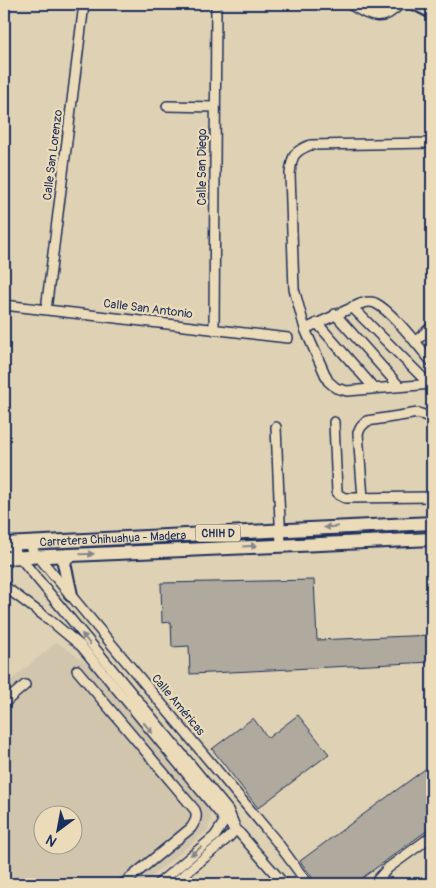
<svg xmlns="http://www.w3.org/2000/svg" width="436" height="888" font-family="Pangolin,sans-serif">
<style>
.built{fill:#d1c5ad;fill-rule:evenodd}
.building{fill:#afa99e;stroke:#1b2f5e}
.lines{fill:none;stroke-linecap:round;stroke-linejoin:round}
.minor-casing{stroke:#1b2f5e;stroke-width:12}
.highway-casing{stroke:#1b2f5e;stroke-width:16}
.minor{stroke:#ecdbb8;stroke-width:9}
.highway{stroke:#ecdbb8;stroke-width:12}
.rail{stroke:#1b2f5e;stroke-width:2.5}
.oneway{fill:#84858b}
.labels{text-anchor:middle;dominant-baseline:central;stroke-width:4.5;stroke-linejoin:round;paint-order:stroke}
.shield{fill:#ecdbb8;stroke:#5a6379;stroke-width:1}
.shield-label{font-size:11px;font-weight:bold;fill:#1b2f5e}
.street-label{font-size:12px;fill:#1b2f5e;stroke:#ecdbb8}
</style>
<rect width="100%" height="100%" fill="#dfd1b3"/>
<filter id="ink" filterUnits="userSpaceOnUse"><feTurbulence type="fractalNoise" baseFrequency=".02" numOctaves="2"/><feDisplacementMap in="SourceGraphic" scale="10" xChannelSelector="R" yChannelSelector="G"/><feConvolveMatrix kernelMatrix="1 2 1 2 8 2 1 2 1" color-interpolation-filters="sRGB"/></filter>
<g filter="url(#ink)">
<path class="built" d="M57,642L96,670L210,810L211,819L208,830L142,884H4V686ZM42,816H72V846H42Z"/>
<path class="building" d="M314,580L317,640L432,635V662L190,674L189,646L172,647L171,622L162,623L161,583Z
M298,715L329,754L258,808L212,749L253,718L268,738Z
M432,764V827L354,884H317L300,861Z"/>
<g class="lines">
<g class="minor-casing">
<path id="minor" d="M349,4C370,16 381,25 400,4
M167,106L215,107
M4,305L288,338
M352,307L429,384
M46,310L84,4
M335,314L399,386
M317,323L374,388
M305,329L294,289L290,174C292,156 293,152 310,145L432,143
M214,330L216,4
M415,342L432,326
M432,362C419,347 392,311 375,303C370,301 365,302 360,304L305,329L328,381L336,388L347,391L432,384
M334,422L337,492L339,495L345,498L432,497
M276,427L281,545
M363,498L358,433L361,427L367,421L418,413L432,418
M8,543L228,810L236,829L229,837L173,884
M27,543L277,842L308,884
M4,586L51,621L81,646L221,815L224,822L215,836L158,884
M77,670L195,810C198,817 195,822 191,828L123,884
M4,703L25,685
M231,826L236,829L284,884
M374,884L388,868L432,836"/>
</g>
<g class="highway-casing">
<g id="highway">
<path id="s1" d="M4,544L432,523"/>
<path d="M68,555L64,563L71,595"/>
<path d="M4,558L432,539"/>
</g>
</g>
<use href="#minor" class="minor"/>
<use href="#highway" class="highway"/>
<path class="rail" d="M401,4L432,20"/>
</g>
<defs><path id="oneway-solid" d="M-6-.8H1V-3.2L6.5 0L1 3.2V.8H-6Z" transform="scale(1.25)"/></defs>
<g class="oneway">
<use href="#oneway-solid" transform="translate(331 527) rotate(177)"/>
<use href="#oneway-solid" transform="translate(250 546) rotate(-3)"/>
<use href="#oneway-solid" transform="translate(87 554) rotate(-2)"/>
<use href="#oneway-solid" transform="translate(86 639) rotate(-128)"/>
<use href="#oneway-solid" transform="translate(148 728) rotate(50)"/>
<use href="#oneway-solid" transform="translate(196 851) rotate(142)"/>
</g>
</g>
<g class="labels">
<rect class="shield" x="195.5" y="524.5" width="45" height="17" rx="4"/>
<g class="shield-label">
<text x="218" y="533">CHIH D</text>
</g>
<g class="street-label">
<text transform="translate(53 155) rotate(-83)">Calle San Lorenzo</text>
<text transform="translate(202 167) rotate(-90)">Calle San Diego</text>
<text transform="translate(148 309) rotate(7)">Calle San Antonio</text>
<text stroke="none"><textPath href="#s1" startOffset="109">Carretera Chihuahua - Madera</textPath></text>
<text transform="translate(178 705) rotate(50)">Calle Américas</text>
</g>
</g>
<rect width="436" height="888" fill="none" stroke="#ecdbb8" stroke-width="20"/>
<rect x="10" y="10" width="416" height="868" fill="none" stroke="#1b2f5e" stroke-width="2" filter="url(#ink)"/>
<g transform="translate(58 830) rotate(212)"><circle r="24" fill="#ecdbb8" stroke="#989694"/>
<path d="M0-4L9 19L0 12L-9 19Z" fill="#1b2f5e"/>
<text y="-8" font-size="14" font-weight="bold" text-anchor="middle" fill="#1b2f5e">N</text>
</g>
</svg>
